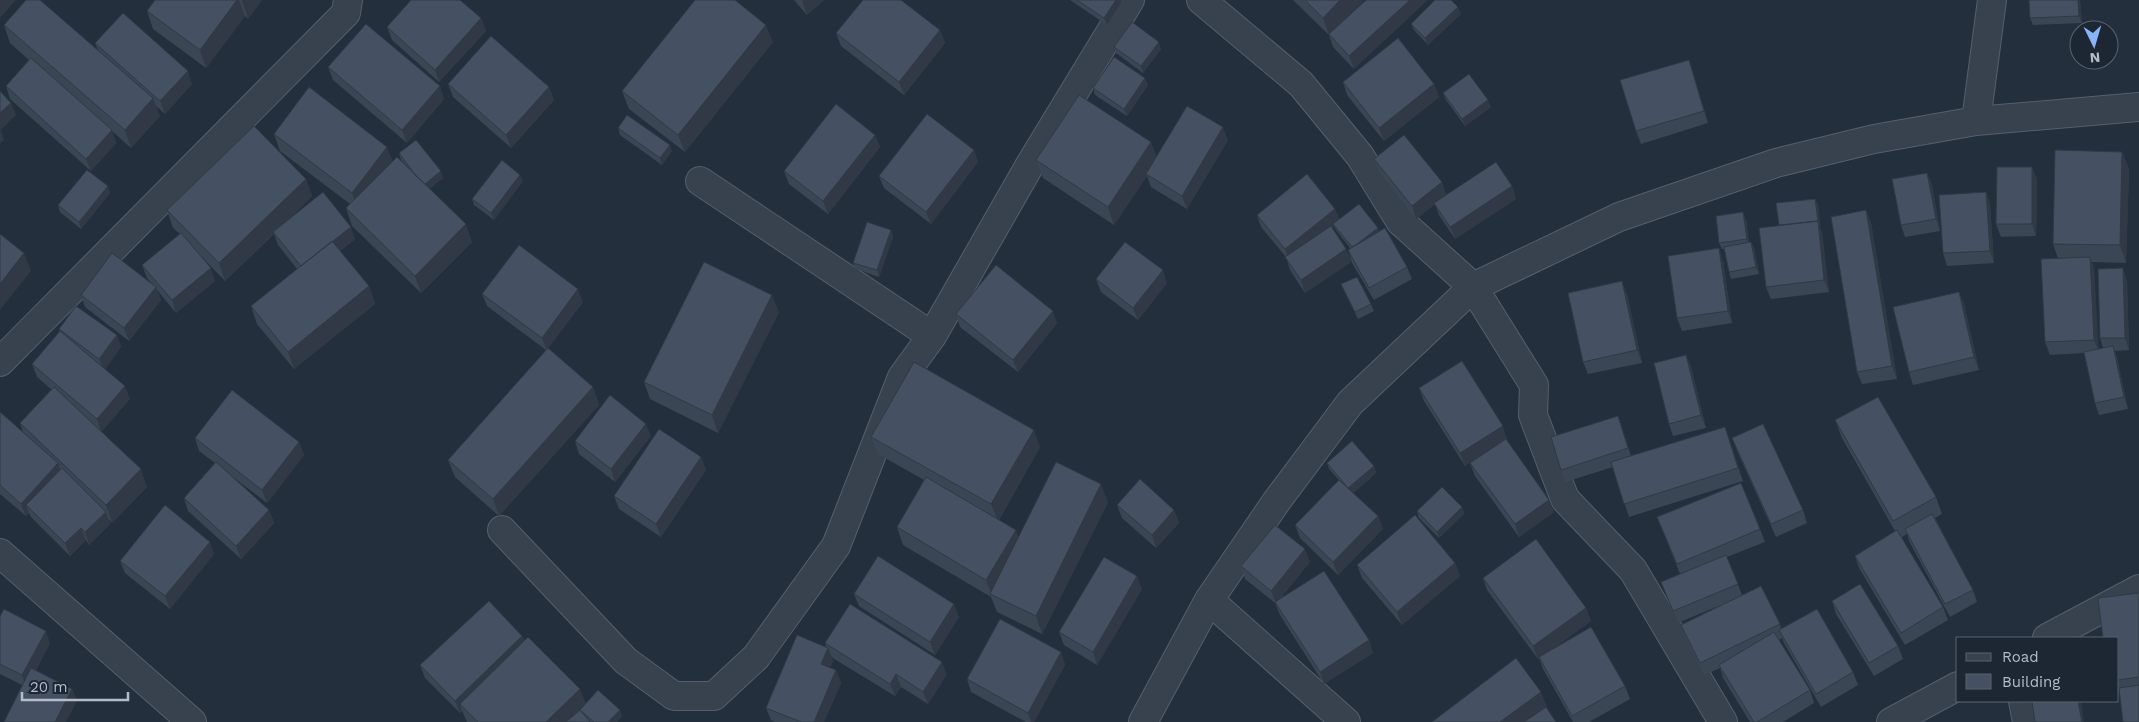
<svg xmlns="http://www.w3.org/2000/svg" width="2139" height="722" font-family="'Work Sans',sans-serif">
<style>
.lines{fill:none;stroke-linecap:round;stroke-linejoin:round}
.minor-casing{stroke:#565f6c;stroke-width:30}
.minor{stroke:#38414e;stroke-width:28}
.wall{fill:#3b4654}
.shaded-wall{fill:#303945}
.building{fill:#455162;stroke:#303945}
</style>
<rect width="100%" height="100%" fill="#242f3e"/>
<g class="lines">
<g class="minor-casing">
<path id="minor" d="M1201,0L1301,84L1360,156L1400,221L1473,287L1534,385L1533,415L1565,499L1633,570L1723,722
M1976,121L1992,0
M700,181L932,336
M0,362L346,13L348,0
M502,530L626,661L674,696H714L756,657L836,546L902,377L932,336L1031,163L1130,0
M0,553L192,722
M1209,600L1346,722
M2047,638L2139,589
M2023,701L2027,722
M1143,722L1209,600L1276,502L1350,403L1473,287L1619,217L1776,163L1874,139L1976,121L2139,107
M1891,722L1958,686"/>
</g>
<use href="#minor" class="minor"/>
</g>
<path class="wall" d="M155,0H262L248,19L245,16L206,68L153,29L147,11Z
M794,0H824L807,15Z
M1070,0H1121V2L1107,25Z
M1293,0H1364L1346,18L1354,69L1333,47L1329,35Z
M2029,0H2080L2082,23L2033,25L2030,18Z
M1461,14L1428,45L1414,30L1411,24Z
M481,18L486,31L439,82L392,40L387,27Z
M4,25L98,50L95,43L192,84L165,114L156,106L160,116L131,148L112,131L116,143L91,171L10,99L6,86L29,60L10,43Z
M940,30L945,43L904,95L841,46L836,33Z
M773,42L685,152L629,109L622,91Z
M1114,47L1161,49L1143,73L1116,53Z
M1689,60L1693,73L1708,123L1641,144L1636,131Z
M328,67L444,99L407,143L333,80Z
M1343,82L1434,84L1439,97L1384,141L1347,95Z
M448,84L549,87L554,100L511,148L453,97Z
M1148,85L1127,116L1095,95L1093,88Z
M1443,93L1491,107L1465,126L1446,100Z
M618,128L672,151L662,165L620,135Z
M274,134L404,164L401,160L399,153L443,178L429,189L472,242L421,293L352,226L346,208L350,204L280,151Z
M875,135L880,147L828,214L789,184L784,171Z
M1228,140L1187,209L1151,187L1147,176L1114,225L1043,178L1036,160L1157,157Z
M974,150L978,162L931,224L884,188L879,176Z
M2122,152L2129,169L2126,263L2092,262L2094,269L2098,349L2103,348L2100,338L2127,281L2129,350L2115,351L2117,358L2128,409L2099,415L2095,403L2084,353L2050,355L2045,342L2058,258L2053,244Z
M1374,159L1442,182L1446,195L1512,186L1516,199L1455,239L1439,215L1435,204L1416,219L1379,172Z
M2032,167L2037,180L2036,236L2001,237L1996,224Z
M1927,173L1932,185L1940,231L1905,237L1901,225Z
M306,179L312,196L285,223L355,239L340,251L369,286L375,304L294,369L257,324L251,306L297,269L278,245L274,234L225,281L196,251L215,281L176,313L157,290L161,300L129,341L85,307L81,295L153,285L147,278L142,265L180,234L173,228L167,210Z
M523,181L494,220L474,205L472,199Z
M108,186L110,193L81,229L60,212L58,205Z
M1986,192L1990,204L1994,263L1947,266L1943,253Z
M1815,199L1818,205L1820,228L1822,233L1829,292L1771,299L1766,287L1779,225Z
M1335,209L1339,219L1380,232L1407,267L1412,279L1374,300L1352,263L1348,250L1350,248L1336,230L1334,226L1332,228L1346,249L1351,262L1305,293L1290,270L1286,257L1261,227L1257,215Z
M1866,210L1871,223L1897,379L1862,384L1857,372Z
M1746,219L1749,242H1751L1754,248L1759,274L1731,279L1729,272L1724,249H1722L1719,243Z
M891,230L893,237L879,277L856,269L853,263Z
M1723,261L1732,323L1682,331L1677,318Z
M1096,279L1167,283L1138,320L1101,292Z
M1341,284L1371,304L1374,311L1358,319L1344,291Z
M1959,292L1964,304L1979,370L1913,385L1909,372Z
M482,294L583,302L548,348L593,387L599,405L499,516L455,477L448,460L546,350L487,306Z
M1627,294L1642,363L1588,374L1583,362Z
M779,312L718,433L650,399L644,382Z
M956,314L1057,323L1018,372L960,327Z
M59,329L117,335L121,347L105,369L130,399L101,432L147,487L112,523L108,519L110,524L89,545L86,540L70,556L31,517L29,513L26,516L0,494V412L23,432L20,423L52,390L37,377L32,364L60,332Z
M1686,355L1691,367L1706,428L1673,436L1669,424Z
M1419,388L1507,439L1506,440L1554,512L1519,537L1475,476L1470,463L1490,450L1465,466L1424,401Z
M1835,420L1936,497L1942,514L1935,518L1973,590L1977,602L1950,617L1909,541L1907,534L1901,538L1943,607L1948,620L1905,645L1859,568L1855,556L1895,531L1842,438Z
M1725,427L1743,481L1629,517L1613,467L1565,482L1561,470L1622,428L1631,456Z
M651,436L615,482L579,454L575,441Z
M871,437L1040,447L999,520L1019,537L1108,502L1042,634L997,612L991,597L903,545L897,527L924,480L878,454Z
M195,438L299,442L304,455L267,503L233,477L269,510L274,523L241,559L188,511L184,498L215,463L199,451Z
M1732,438L1803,510L1807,523L1776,537L1737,451Z
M701,457L706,470L661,537L619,509L614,496Z
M1327,463L1374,466L1376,473L1353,493L1378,516L1383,529L1338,575L1300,538L1295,525L1339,480L1329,469Z
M1117,505L1174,510L1179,523L1156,548L1122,518Z
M1462,507L1464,514L1439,538L1419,518L1417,511Z
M1657,517L1760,529L1765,542L1727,557L1742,595L1780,624L1781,629L1853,672L1858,685L1821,707L1784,643L1782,638L1779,640L1810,690L1814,703L1783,722H1750L1723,678L1720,668L1704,675L1685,637L1681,625L1718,606L1678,623L1661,582L1680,574Z
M214,554L170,609L125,573L120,561Z
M1310,562L1279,600L1369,640L1373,653L1324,684L1280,615L1275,603L1245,579L1241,566Z
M1455,563L1460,576L1402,625L1362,578L1357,565Z
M1483,578L1586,608L1591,621L1551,650L1625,686L1630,699L1589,722H1573L1543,669L1539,658L1538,659L1487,590Z
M1142,589L1097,665L1064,645L1059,632Z
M2139,593V722L2119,693H2118V638Z
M854,594L959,617L935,655L859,606Z
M1832,601L1898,646L1903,659L1874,676L1836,614Z
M0,616L50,643L36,670L72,689L77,701L22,685L0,674Z
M522,636L524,640L586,704L620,710L622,716L617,722H467L462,711L460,713L425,678L420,665Z
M825,643L947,674L928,704L901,687L895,696L831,657L833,661L830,668L836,670L841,683L824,722H775L771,720L766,708L826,647Z
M1061,652L1065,665L1034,722H1026L971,692L967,679Z"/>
<path class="shaded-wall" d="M0,0H16L0,18Z
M237,0H239L245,16L206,68L200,50Z
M242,0H262L248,19L242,1Z
M802,0H824L807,15Z
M1116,0H1121V2L1107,25L1104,18Z
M1340,0H1364L1329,35L1323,18Z
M1410,0H1428L1354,69L1349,56Z
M2078,0H2080L2082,23L2079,16Z
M1458,7L1461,14L1428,45L1425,38Z
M481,18L486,31L439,82L435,70Z
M766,25L773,42L685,152L678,135Z
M940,30L945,43L904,95L899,82Z
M1159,42L1161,49L1143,73L1141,66Z
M188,71L192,84L165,114L160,101Z
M1145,78L1148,85L1127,116L1124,109Z
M1434,84L1439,97L1384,141L1379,128Z
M440,86L444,99L407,143L402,130Z
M549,87L554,100L511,148L506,135Z
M153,98L160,116L131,148L125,130Z
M1488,100L1491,107L1465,126L1462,119Z
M11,103L16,115L1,130L4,140L0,144V113Z
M1223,127L1228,140L1187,209L1182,196Z
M112,130L116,143L91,171L86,159Z
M875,135L880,147L828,214L823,201Z
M1151,142L1158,160L1146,174L1147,176L1114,225L1108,207Z
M670,145L672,151L662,165L660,158Z
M387,147L394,164L358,211L352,193Z
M974,150L978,162L931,224L926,212Z
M2122,152L2129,169L2126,263L2120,245Z
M2032,167L2037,180L2036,236L2032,224Z
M441,171L443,178L426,192L423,185Z
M1927,173L1932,185L1940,231L1936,219Z
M520,175L523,181L494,220L491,213Z
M306,179L312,196L225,281L219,263Z
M1442,182L1446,195L1416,219L1412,206Z
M108,186L110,193L81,229L79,222Z
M1512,186L1516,199L1455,239L1450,227Z
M1986,192L1990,204L1994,263L1990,251Z
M1815,199L1818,205L1821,228L1818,221Z
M1335,209L1340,222L1333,224L1334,226L1290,262L1285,249Z
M1866,210L1871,223L1897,379L1892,366Z
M1743,212L1746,219L1749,246L1747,239Z
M1818,221L1822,233L1829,292L1824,280Z
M466,224L472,242L421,293L415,276Z
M351,227L355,239L306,279L301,266Z
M1378,228L1381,235L1353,248Z
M891,230L893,237L879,277L877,270Z
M1751,242L1754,248L1759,274L1756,267Z
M1719,248L1723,261L1732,323L1728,311Z
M1346,249L1351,262L1305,293L1301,280Z
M24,253L31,271L0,310V284Z
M2090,257L2094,269L2099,353L2094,340Z
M211,268L215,281L176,313L172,300Z
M2123,268L2127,281L2129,350L2125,338Z
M1163,270L1167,283L1138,320L1133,308Z
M1622,281L1627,294L1642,363L1637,350Z
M369,286L375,304L294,369L288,352Z
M156,287L161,300L129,341L124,328Z
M578,289L583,302L547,350L542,338Z
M1959,292L1964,304L1979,370L1974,357Z
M772,295L779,312L718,433L712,415Z
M1053,311L1057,323L1018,372L1013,360Z
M117,335L121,347L104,371L99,359Z
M2113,346L2117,358L2128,409L2124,397Z
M1686,355L1691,367L1706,428L1701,415Z
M125,386L130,399L101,432L97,419Z
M593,387L599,405L499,516L493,499Z
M646,424L651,436L615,482L611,469Z
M1503,426L1507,439L1465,466L1460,453Z
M1725,427L1730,440L1743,481L1738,468Z
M1034,430L1040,447L998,521L991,504Z
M299,442L304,455L267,503L262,490Z
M701,457L706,470L661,537L656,524Z
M58,463L62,475L26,505L29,513L26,516L21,504Z
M1374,466L1376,473L1351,495L1348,488Z
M141,469L147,487L112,523L106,505Z
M1101,484L1108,502L1042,634L1036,616Z
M1549,500L1554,512L1519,537L1515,524Z
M1462,507L1464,514L1439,538L1437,532Z
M269,510L274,523L241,559L236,546Z
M1174,510L1179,523L1156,548L1152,535Z
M106,512L110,524L89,545L85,532Z
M1378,516L1383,529L1338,575L1333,562Z
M81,528L86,540L70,556L65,543Z
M1016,530L1023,548L992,595L986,580Z
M210,542L214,554L170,609L165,596Z
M1305,549L1310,562L1276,603L1271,591Z
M1455,563L1460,576L1402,625L1397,612Z
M1137,576L1142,589L1097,665L1093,652Z
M954,604L959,617L935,655L930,642Z
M1586,608L1591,621L1538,659L1533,646Z
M46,631L50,643L26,688L22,675Z
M522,636L527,648L460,704L462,711L460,713L455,701Z
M1369,640L1373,653L1324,684L1320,672Z
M828,648L833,661L826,677L821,664Z
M1061,652L1065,665L1034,722H1031L1028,713Z
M942,662L947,674L928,704L923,692Z
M836,670L841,683L824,722H814Z
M896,674L901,687L895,696L890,684Z
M72,689L77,701L66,722H55Z
M580,689L587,706L580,710L571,722H546Z
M1541,692L1548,709L1530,722H1500Z
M2078,701H2081L2084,722H2082Z
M620,710L622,716L617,722H608Z"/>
<path class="building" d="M26,0H40L153,98L125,130L4,25Z
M155,0H237L200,50L147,11Z
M411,0H460L481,18L435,70L387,27Z
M695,0H735L766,25L678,135L622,91Z
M863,0H901L940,30L899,82L836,33Z
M1077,0H1116L1104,18Z
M1305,0H1340L1323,18Z
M1366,0H1410L1349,56L1329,34Z
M1435,0H1451L1458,7L1425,38L1411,24Z
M2029,0H2078L2079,16L2030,18Z
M123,13L188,71L160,101L95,43Z
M1132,22L1159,42L1141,66L1114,47Z
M366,24L440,86L402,130L328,67Z
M491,36L549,87L506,135L448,84Z
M1398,38L1434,84L1379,128L1343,82Z
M1114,57L1145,78L1124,109L1093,88Z
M31,58L112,130L86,159L6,86Z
M1689,60L1704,111L1636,131L1620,80Z
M1469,74L1488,100L1462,119L1443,93Z
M309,87L387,147L352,193L274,134Z
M0,91L11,103L0,113Z
M1079,95L1151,142L1108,207L1036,160Z
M836,104L875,135L823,201L784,171Z
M1187,106L1223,127L1182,196L1146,174Z
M927,114L974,150L926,212L879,176Z
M627,115L670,145L660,158L618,128Z
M254,126L306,179L219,263L167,210Z
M1404,135L1442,182L1412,206L1374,159Z
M416,140L441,171L425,184L416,176L399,153Z
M2055,150L2122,152L2120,245L2053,244Z
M397,157L466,224L415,276L346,208Z
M502,160L520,175L491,213L472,199Z
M1496,162L1512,186L1450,227L1434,203Z
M1997,167H2032V224H1996Z
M87,170L108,186L79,222L58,205Z
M1927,173L1936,219L1901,225L1892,179Z
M1307,174L1335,209L1285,249L1257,215Z
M323,192L351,227L301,266L273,232Z
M1986,192L1990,251L1943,253L1939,195Z
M1815,199L1818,221L1779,225L1776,203Z
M1359,204L1378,228L1357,244L1352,247L1333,224Z
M1866,210L1892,366L1857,372L1831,217Z
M1743,212L1747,239L1719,243L1716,216Z
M1818,221L1824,280L1766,287L1759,228Z
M867,222L891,230L877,270L853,263Z
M1331,226L1346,249L1301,280L1285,257Z
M1385,228L1407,267L1369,288L1348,250Z
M181,233L211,268L172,300L142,265Z
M0,234L24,253L0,284Z
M332,241L369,286L288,352L251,306Z
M1125,242L1163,270L1133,308L1096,279Z
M1751,242L1756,267L1729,272L1724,247Z
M519,245L578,289L542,338L482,294Z
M1719,248L1728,311L1677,318L1668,256Z
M112,253L156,287L124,328L81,295Z
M2090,257L2094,340L2045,342L2041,259Z
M704,262L772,295L712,415L644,382Z
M996,265L1053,311L1013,360L956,314Z
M2123,268L2125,338H2100L2098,269Z
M1357,277L1371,304L1355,312L1341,284Z
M1622,281L1637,350L1583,362L1568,293Z
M1959,292L1974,357L1909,372L1893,307Z
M76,306L117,335L99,359L59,329Z
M60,331L125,386L97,419L32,364Z
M2113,346L2124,397L2095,403L2084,352Z
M548,348L593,387L493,499L448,460Z
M1686,355L1701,415L1669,424L1654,363Z
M1462,361L1503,426L1460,453L1419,388Z
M914,362L1034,430L991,504L871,437Z
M54,387L141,469L106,505L20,423Z
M232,390L299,442L262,490L195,438Z
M610,395L646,424L611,469L575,441Z
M1878,397L1936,497L1893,521L1835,420Z
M0,412L58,463L21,504L0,485Z
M1618,416L1628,448L1561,470L1551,437Z
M1763,424L1803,510L1771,524L1732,438Z
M1725,427L1738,468L1624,504L1611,462Z
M659,429L701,457L656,524L614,496Z
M1506,439L1549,500L1515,524L1470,463Z
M1352,441L1374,466L1348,488L1327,463Z
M216,462L269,510L236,546L184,498Z
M1056,462L1101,484L1036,616L990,594Z
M62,468L106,512L85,532L81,528L65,543L26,505Z
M926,477L1016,530L986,580L897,527Z
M1140,479L1174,510L1152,535L1117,505Z
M1339,480L1378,516L1333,562L1295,525Z
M1741,483L1760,529L1677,564L1657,517Z
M1442,487L1462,507L1437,532L1417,511Z
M165,505L210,542L165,596L120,561Z
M1932,514L1973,590L1945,604L1905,529Z
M1415,515L1455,563L1397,612L1357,565Z
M1275,525L1305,549L1271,591L1241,566Z
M1897,530L1943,607L1901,633L1855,556Z
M1536,539L1586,608L1533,646L1483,578Z
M1726,555L1738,584L1673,611L1661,582Z
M878,556L954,604L930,642L854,594Z
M1104,557L1137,576L1093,652L1059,632Z
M1324,571L1369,640L1320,672L1275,602Z
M1860,584L1898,646L1869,663L1832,601Z
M1761,586L1780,624L1700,663L1681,625Z
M2139,593V677L2118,680V638H2103L2098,598Z
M489,601L522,636L455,701L420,665Z
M850,604L942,662L923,692L896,674L890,684L825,643Z
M4,609L46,631L22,675L0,664V616Z
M1817,609L1853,672L1816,694L1779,630Z
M1000,619L1061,652L1028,713L967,679Z
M1591,627L1625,686L1572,716L1539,657Z
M1774,632L1810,690L1757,722H1754L1719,665Z
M797,635L828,648L821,664L836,670L814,722H801L766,708Z
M528,637L580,689L546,722H478L460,704Z
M1516,658L1541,692L1500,722H1432Z
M31,668L72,689L55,722H4Z
M2139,685V722H2123L2119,688Z
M598,690L620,710L608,722H594L580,710Z
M2032,701H2078L2082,722H2035Z
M1546,707L1556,722H1524Z
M580,710L590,722H566Z"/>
<rect x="1956" y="637" width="162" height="65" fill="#1d2633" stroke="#59626f"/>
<rect x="1966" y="653" width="25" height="8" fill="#38414e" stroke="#59626f"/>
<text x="2002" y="662" font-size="15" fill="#b4bcc9">Road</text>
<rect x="1966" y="674" width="25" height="15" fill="#455162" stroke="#59626f"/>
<text x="2002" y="687" font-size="15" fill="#b4bcc9">Building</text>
<g transform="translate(2094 45) rotate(175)"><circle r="24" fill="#1d2633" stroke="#59626f"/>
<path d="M0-4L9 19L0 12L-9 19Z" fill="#8ab4f8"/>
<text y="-8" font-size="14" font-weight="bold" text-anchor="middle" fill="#b4bcc9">N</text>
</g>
<path d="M22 692v8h106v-8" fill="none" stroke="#b4bcc9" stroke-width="2.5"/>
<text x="30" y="692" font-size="15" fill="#b4bcc9" stroke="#1d2633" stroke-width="4" paint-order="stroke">20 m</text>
</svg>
